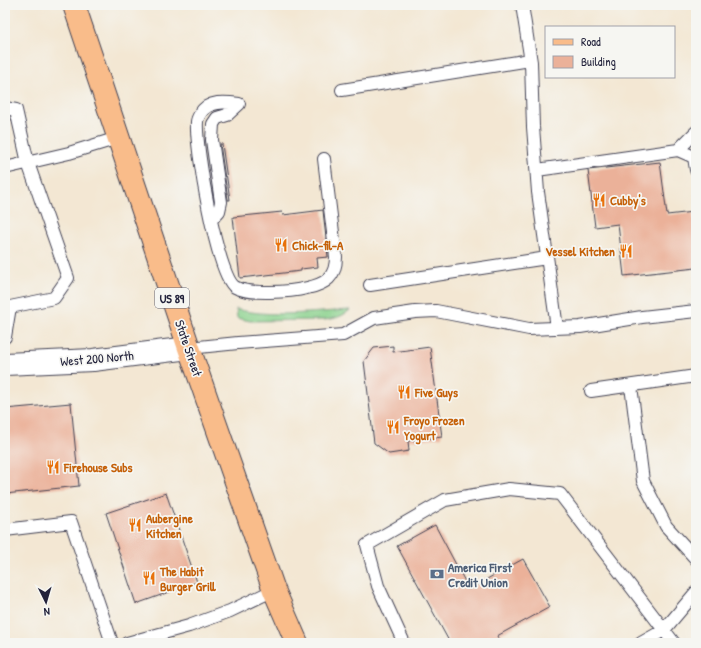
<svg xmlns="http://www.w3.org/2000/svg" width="701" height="648" font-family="'Patrick Hand',sans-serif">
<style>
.green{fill:#8ad18c;stroke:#567a64}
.building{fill:#ebb199}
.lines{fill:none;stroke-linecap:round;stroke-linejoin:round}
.service-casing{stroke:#414052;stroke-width:14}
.minor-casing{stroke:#414052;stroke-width:24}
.primary-casing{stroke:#414052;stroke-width:24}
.service{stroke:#fff;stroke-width:12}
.minor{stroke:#fff;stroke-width:22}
.primary{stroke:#f9bc8a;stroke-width:22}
.labels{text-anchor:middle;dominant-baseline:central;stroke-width:3.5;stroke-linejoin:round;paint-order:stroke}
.shield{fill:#f6f6f2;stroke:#626272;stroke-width:1}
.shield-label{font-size:12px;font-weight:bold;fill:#22223b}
.food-label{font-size:13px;font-weight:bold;fill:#c56008;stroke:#f6f6f2;text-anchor:start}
.street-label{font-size:13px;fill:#22223b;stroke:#f6f6f2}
.service-label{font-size:13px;font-weight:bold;fill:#4e5e75;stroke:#f6f6f2;text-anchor:start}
</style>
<rect width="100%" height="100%" fill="#f6f6f2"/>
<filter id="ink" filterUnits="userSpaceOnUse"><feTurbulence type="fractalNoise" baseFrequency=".025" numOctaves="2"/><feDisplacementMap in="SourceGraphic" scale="8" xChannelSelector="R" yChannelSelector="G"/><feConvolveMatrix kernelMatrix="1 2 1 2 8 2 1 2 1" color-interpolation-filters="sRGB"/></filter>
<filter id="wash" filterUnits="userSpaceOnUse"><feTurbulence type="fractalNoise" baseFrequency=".012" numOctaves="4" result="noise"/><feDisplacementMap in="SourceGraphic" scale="16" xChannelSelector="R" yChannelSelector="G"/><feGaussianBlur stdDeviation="0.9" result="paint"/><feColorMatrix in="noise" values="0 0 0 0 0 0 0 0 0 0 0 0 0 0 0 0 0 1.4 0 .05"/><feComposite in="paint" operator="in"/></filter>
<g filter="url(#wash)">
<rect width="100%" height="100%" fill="#f3e7d3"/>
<path class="green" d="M236,309C269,318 315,312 350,310C342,317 334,319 324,320L250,321L237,318Z"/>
<g id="blocks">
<path class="building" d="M220,144H222L230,200H228Z
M660,162L667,215L693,212L696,238V268L624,276L618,224L595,227L588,170Z
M323,210L328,257L317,258L318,267L301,269V271L240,278L233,217L282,212L283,215Z
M393,346V352L430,347L442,437L408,441L409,451L389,454L374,443L364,361L374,348Z
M71,403L79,486L5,494V409Z
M166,493L197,582L136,604L106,513Z
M435,525L469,589L523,559L550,607L497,636L501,643H450L397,546Z"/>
</g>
</g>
<g filter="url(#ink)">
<use href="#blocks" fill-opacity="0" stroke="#414052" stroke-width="1"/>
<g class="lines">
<g class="service-casing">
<path id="service" d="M522,5L531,62L533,127L538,192L557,328
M342,90L530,60
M239,104C226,102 208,100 200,114C199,116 197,119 197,122C195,145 217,276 235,287C248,295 291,292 307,288C326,284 336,277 336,257L324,159
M5,108L16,110L28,163L68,278L54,298L10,307L5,337
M678,150L696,132
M5,168L69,153L118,138
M537,170L678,150L694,157L696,170
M211,220L219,211L221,202L212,140L213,124L217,118L227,115L239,104
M370,285L547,258
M189,348L238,343L343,335L374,318L415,312L436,311L529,329L580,327L642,317L696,311
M631,386L643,481L666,526L696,559
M591,391L696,376
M5,530L71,522L112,643
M127,643L189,626L230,611L274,590
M404,643L378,586L367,545L445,500L509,489L560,494L674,643
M641,643L664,630L696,592"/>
</g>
<g class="minor-casing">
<path id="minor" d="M5,364L93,360L189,348"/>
</g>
<g class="primary-casing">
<path id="primary" d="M74,5L189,348L274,590L297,643"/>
</g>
<use href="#service" class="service"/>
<use href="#minor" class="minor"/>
<use href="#primary" class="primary"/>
</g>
</g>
<defs>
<g id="restaurant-bare" transform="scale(1.08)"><path d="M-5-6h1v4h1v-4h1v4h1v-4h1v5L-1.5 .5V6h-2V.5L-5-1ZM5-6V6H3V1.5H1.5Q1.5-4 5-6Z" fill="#e8710a" stroke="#f6f6f2" stroke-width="2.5" paint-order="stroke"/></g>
<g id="bank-bare" transform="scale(1.08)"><path d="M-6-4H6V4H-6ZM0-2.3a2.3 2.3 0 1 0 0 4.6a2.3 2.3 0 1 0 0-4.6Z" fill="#5c6f8a" stroke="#f6f6f2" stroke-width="2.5" paint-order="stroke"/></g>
</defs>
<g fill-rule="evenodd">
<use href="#restaurant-bare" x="599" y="200"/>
<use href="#restaurant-bare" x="281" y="245"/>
<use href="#restaurant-bare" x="626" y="251"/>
<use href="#restaurant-bare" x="404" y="392"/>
<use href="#restaurant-bare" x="393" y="427"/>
<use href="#restaurant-bare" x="53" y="467"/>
<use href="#restaurant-bare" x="135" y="525"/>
<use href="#bank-bare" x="437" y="574"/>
<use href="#restaurant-bare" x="149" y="578"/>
</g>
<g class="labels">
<rect class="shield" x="155" y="288" width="34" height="20" rx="3"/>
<g class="shield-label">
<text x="172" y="298">US 89</text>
</g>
<g class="food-label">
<text x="610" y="200">Cubby's</text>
<text x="292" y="245">Chick-fil-A</text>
<text x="615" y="251" text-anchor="end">Vessel Kitchen</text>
<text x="415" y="392">Five Guys</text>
<text x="404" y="420">Froyo Frozen<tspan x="404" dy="15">Yogurt</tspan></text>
<text x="64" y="467">Firehouse Subs</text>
<text x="146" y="518">Aubergine<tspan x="146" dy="15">Kitchen</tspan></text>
<text x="160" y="571">The Habit<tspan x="160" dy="15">Burger Grill</tspan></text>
</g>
<g class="street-label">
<text transform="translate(189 348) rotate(71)">State Street</text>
<text transform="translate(97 358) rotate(-5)">West 200 North</text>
</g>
<g class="service-label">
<text x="448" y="567">America First<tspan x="448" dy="15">Credit Union</tspan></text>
</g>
</g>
<rect width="701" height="648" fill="none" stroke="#f6f6f2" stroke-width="20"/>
<rect x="545" y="26" width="130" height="52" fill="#f6f6f2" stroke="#a1a1a9"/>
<rect x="553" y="39" width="20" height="6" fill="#f9bc8a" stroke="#a1a1a9"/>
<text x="581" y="46" font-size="12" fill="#22223b">Road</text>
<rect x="553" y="56" width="20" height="12" fill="#ebb199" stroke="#a1a1a9"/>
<text x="581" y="66" font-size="12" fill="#22223b">Building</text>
<g transform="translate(46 602) rotate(175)" stroke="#f6f6f2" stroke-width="3" paint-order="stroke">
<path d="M0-3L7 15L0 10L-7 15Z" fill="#22223b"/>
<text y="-6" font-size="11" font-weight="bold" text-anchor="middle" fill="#22223b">N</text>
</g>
</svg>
